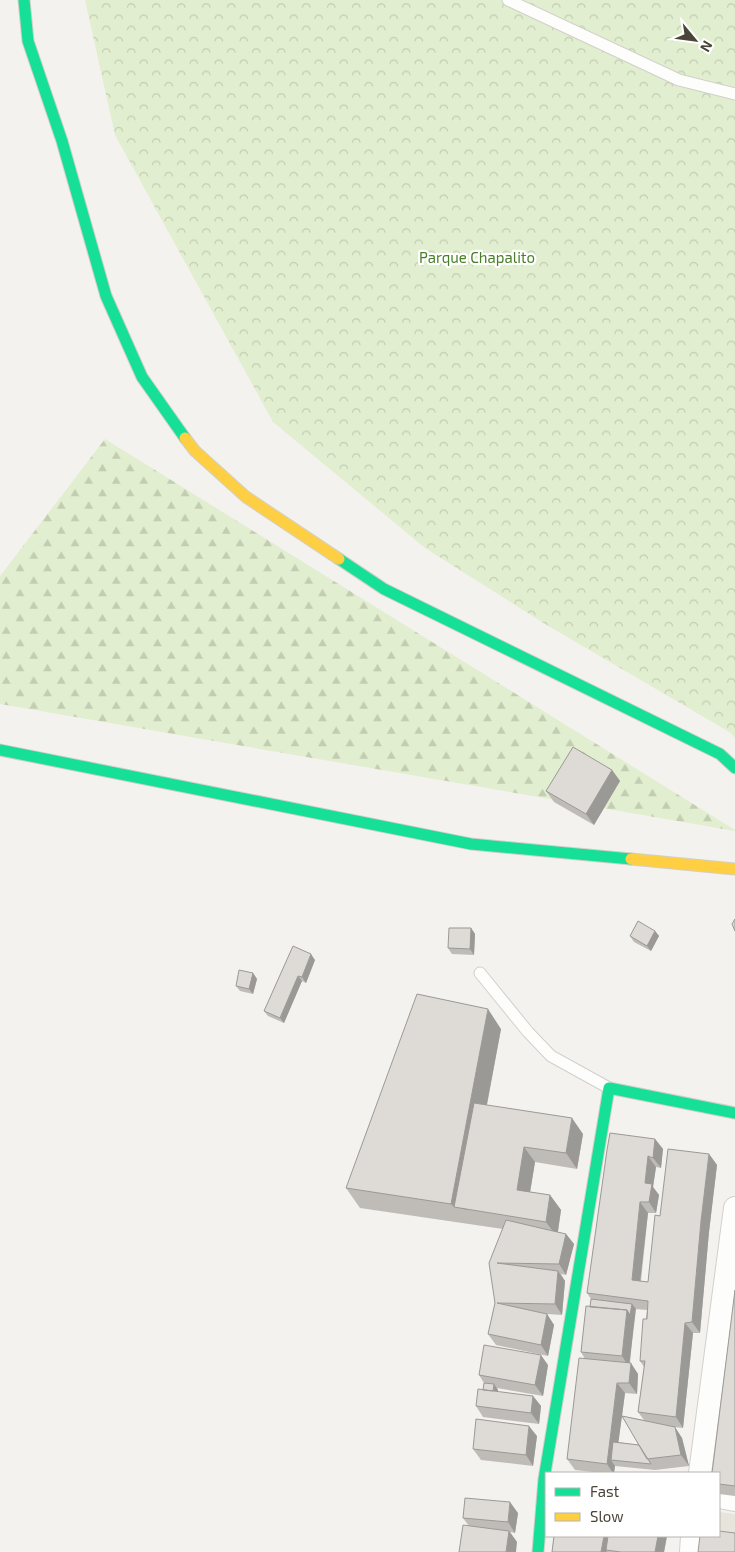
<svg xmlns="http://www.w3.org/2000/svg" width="735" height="1552" font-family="'Exo 2',sans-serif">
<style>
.residential{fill:#e7e4dc}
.forest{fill:url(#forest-firs)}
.park{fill:url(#park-crowns)}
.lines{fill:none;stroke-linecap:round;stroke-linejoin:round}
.lane-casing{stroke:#d2d0cb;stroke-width:13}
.street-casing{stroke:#d2d0cb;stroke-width:24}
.fast-casing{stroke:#d3cfc5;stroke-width:13}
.slow-casing{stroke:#d3cfc5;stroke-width:13}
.lane{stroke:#fdfdfc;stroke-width:11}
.street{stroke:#fdfdfc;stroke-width:22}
.fast{stroke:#16e098;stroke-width:11}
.slow{stroke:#ffcf43;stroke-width:11}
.wall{fill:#bfbcb8;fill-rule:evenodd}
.shaded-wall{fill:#9b9996}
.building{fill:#dedbd6;stroke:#9b9996}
.labels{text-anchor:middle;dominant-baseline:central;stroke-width:4.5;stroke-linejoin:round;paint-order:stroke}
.park-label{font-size:15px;fill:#4a7f2a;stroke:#fff}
</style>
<defs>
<pattern id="forest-firs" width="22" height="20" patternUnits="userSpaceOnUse" patternTransform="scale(1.25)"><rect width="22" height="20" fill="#e1eecf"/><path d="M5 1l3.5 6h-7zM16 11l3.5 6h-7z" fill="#c3cdb2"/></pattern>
<pattern id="park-crowns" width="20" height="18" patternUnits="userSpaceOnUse" patternTransform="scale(1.25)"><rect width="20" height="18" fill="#e1eecf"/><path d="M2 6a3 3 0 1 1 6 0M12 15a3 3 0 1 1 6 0" fill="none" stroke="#c3cdb2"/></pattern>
</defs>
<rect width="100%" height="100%" fill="#f4f2ee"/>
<path class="residential" d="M719,1512L735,1514V1552H707L719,1536Z"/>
<path class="forest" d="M105,439L735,830V831L0,704V576Z"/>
<path class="park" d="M85,0H735V738L731,733L545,624L425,548L273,422L115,135Z"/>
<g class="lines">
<g class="lane-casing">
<path id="lane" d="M508,0L679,80L735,94
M480,973L528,1032L551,1056L609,1088"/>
</g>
<g class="street-casing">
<path id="street" d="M700,1473L735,1208
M719,1497L735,1500
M691,1552L692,1536"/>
</g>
<g class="fast-casing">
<path id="fast" d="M24,0L28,41L62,141L106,296L142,377L185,438
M339,559L384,589L720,754L735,768
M0,750L471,844L631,859
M538,1552L544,1479L609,1088L735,1113"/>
</g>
<g class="slow-casing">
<path id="slow" d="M185,438L195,451L246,497L339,559
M631,859L735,869"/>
</g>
<use href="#lane" class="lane"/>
<use href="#street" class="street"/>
<use href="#fast" class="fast"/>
<use href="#slow" class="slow"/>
</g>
<path class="wall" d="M612,770L620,781L594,825L554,802L546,791Z
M471,928L475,934L474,955L452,954L448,948Z
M655,931L659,936L651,951L634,942L630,936Z
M315,960L306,983L302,981L284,1023L268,1016L264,1011Z
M253,973L257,979L253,994L240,991L236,986Z
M501,1029L487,1105L583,1134L577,1169L535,1162L530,1192L550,1195L561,1210L558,1232L566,1234L574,1244L566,1275L561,1274L565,1281L562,1315L547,1314L554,1325L548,1356L496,1345L488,1334L495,1303L503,1229L360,1208L346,1188Z
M655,1139L663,1149L661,1168L656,1167L653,1187L659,1195L656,1213H648L641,1281L648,1282L660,1216L709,1154L717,1165L709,1232L700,1333H693L683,1428L674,1427L682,1438L689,1466L655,1470L615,1466L614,1473H602L575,1470L567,1459L585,1359L581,1352L590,1307L591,1299L587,1293ZM635,1309L647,1310L640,1361L644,1367L638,1412L644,1420L622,1416L625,1393L637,1394L638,1374L630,1363ZM622,1416L639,1445L618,1442Z
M735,1290V1496L719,1494V1473Z
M548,1365L543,1396L497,1388L498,1390V1392L533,1396L541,1406L539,1424L483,1417L476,1406L483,1390L484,1383L479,1375Z
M537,1436L533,1466L481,1460L473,1449Z
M518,1513L515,1533L510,1532L517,1542L469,1526L463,1518Z
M554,1536H667L664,1552H552Z"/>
<path class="shaded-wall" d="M612,770L620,781L594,825L586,814Z
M471,928L475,934L474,955L470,949Z
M655,931L659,936L651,951L647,946Z
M311,954L315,960L306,983L302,977Z
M253,973L257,979L253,994L249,989Z
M298,976L302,981L284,1023L280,1018Z
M488,1009L501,1029L467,1210L454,1207L451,1204Z
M572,1118L583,1134L577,1169L566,1153Z
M655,1139L663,1149L661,1168L653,1158Z
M524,1147L535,1162L528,1205L517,1190Z
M709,1154L717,1165L709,1232L700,1333L692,1322L701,1221Z
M648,1156L656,1167L653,1187L659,1195L656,1213L649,1202L645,1183Z
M550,1195L561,1210L557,1237L546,1222Z
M640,1202L648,1213L639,1291L632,1280Z
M566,1234L574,1244L566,1275L559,1264Z
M558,1271L565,1281L562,1315L555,1304Z
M632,1304L636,1309L629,1367L622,1356L627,1310Z
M547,1314L554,1325L548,1356L541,1345Z
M685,1323L693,1333L683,1428L676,1417Z
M541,1355L548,1365L543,1396L535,1385Z
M631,1363L638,1374L637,1394L629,1383Z
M617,1383L625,1393L616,1461L611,1460L615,1466L614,1473H613L607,1464Z
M494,1384L498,1390L496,1399L493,1394Z
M533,1396L541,1406L539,1424L531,1413Z
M529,1426L537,1436L533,1466L526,1455Z
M675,1427L682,1438L689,1466L681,1455Z
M510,1502L518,1513L515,1533L508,1522Z
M509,1531L517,1542L516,1552H506Z
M604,1536H613L606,1550L607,1552H601Z
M658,1536H667L664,1552H655Z"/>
<path class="building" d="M573,747L612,770L586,814L546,791Z
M735,919V931L732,924Z
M638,921L655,931L647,946L630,936Z
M449,928H471L470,949L448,948Z
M293,946L311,954L302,977L298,976L280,1018L264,1011Z
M239,970L253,973L249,989L236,986Z
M417,994L488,1009L451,1204L346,1188Z
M474,1103L572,1118L566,1153L524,1147L517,1190L550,1195L546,1222L454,1207Z
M610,1133L655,1139L653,1158L648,1156L645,1183L652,1184L649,1202H640L632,1280L648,1282L655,1215L660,1216L668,1149L709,1154L701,1221L692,1322L685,1323L676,1417L638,1412L645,1361H640L643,1319H647L648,1301L587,1293L607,1150Z
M506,1220L566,1234L559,1264L497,1263L558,1271L555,1304L497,1303L547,1314L541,1345L488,1334L495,1303L489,1263Z
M735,1290V1486L719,1484V1473H712Z
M591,1299L632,1304L630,1315L627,1310L590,1307Z
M586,1306L627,1310L622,1356L581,1352Z
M484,1345L541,1355L535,1385L479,1375Z
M579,1358L631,1363L629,1383H617L607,1464L567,1459Z
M484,1383L494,1384L493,1391L483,1390Z
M478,1389L533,1396L531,1413L476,1406Z
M622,1416L675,1427L681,1455L647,1459Z
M476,1419L529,1426L526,1455L473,1449Z
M613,1442L639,1445L651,1464L611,1460Z
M465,1498L510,1502L508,1522L463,1518Z
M463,1525L509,1531L506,1552H459Z
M719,1531L735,1533V1552H698L700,1536H719Z
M554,1536H604L601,1552H552Z
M608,1536H658L655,1552H621L606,1550Z"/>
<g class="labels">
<g class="park-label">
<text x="477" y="257">Parque Chapalito</text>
</g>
</g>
<rect x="545" y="1472" width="175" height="65" fill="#ffffff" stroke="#b7b4b0"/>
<rect x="555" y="1488" width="25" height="8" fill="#16e098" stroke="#b7b4b0"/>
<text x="590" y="1497" font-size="15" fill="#4b4439">Fast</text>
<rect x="555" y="1513" width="25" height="8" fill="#ffcf43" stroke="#b7b4b0"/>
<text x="590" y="1522" font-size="15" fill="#4b4439">Slow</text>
<g transform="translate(695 40) rotate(119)" stroke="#ffffff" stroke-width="4" paint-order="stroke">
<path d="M0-4L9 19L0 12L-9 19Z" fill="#4b4439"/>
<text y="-8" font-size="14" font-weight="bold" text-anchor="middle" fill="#4b4439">N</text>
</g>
</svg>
